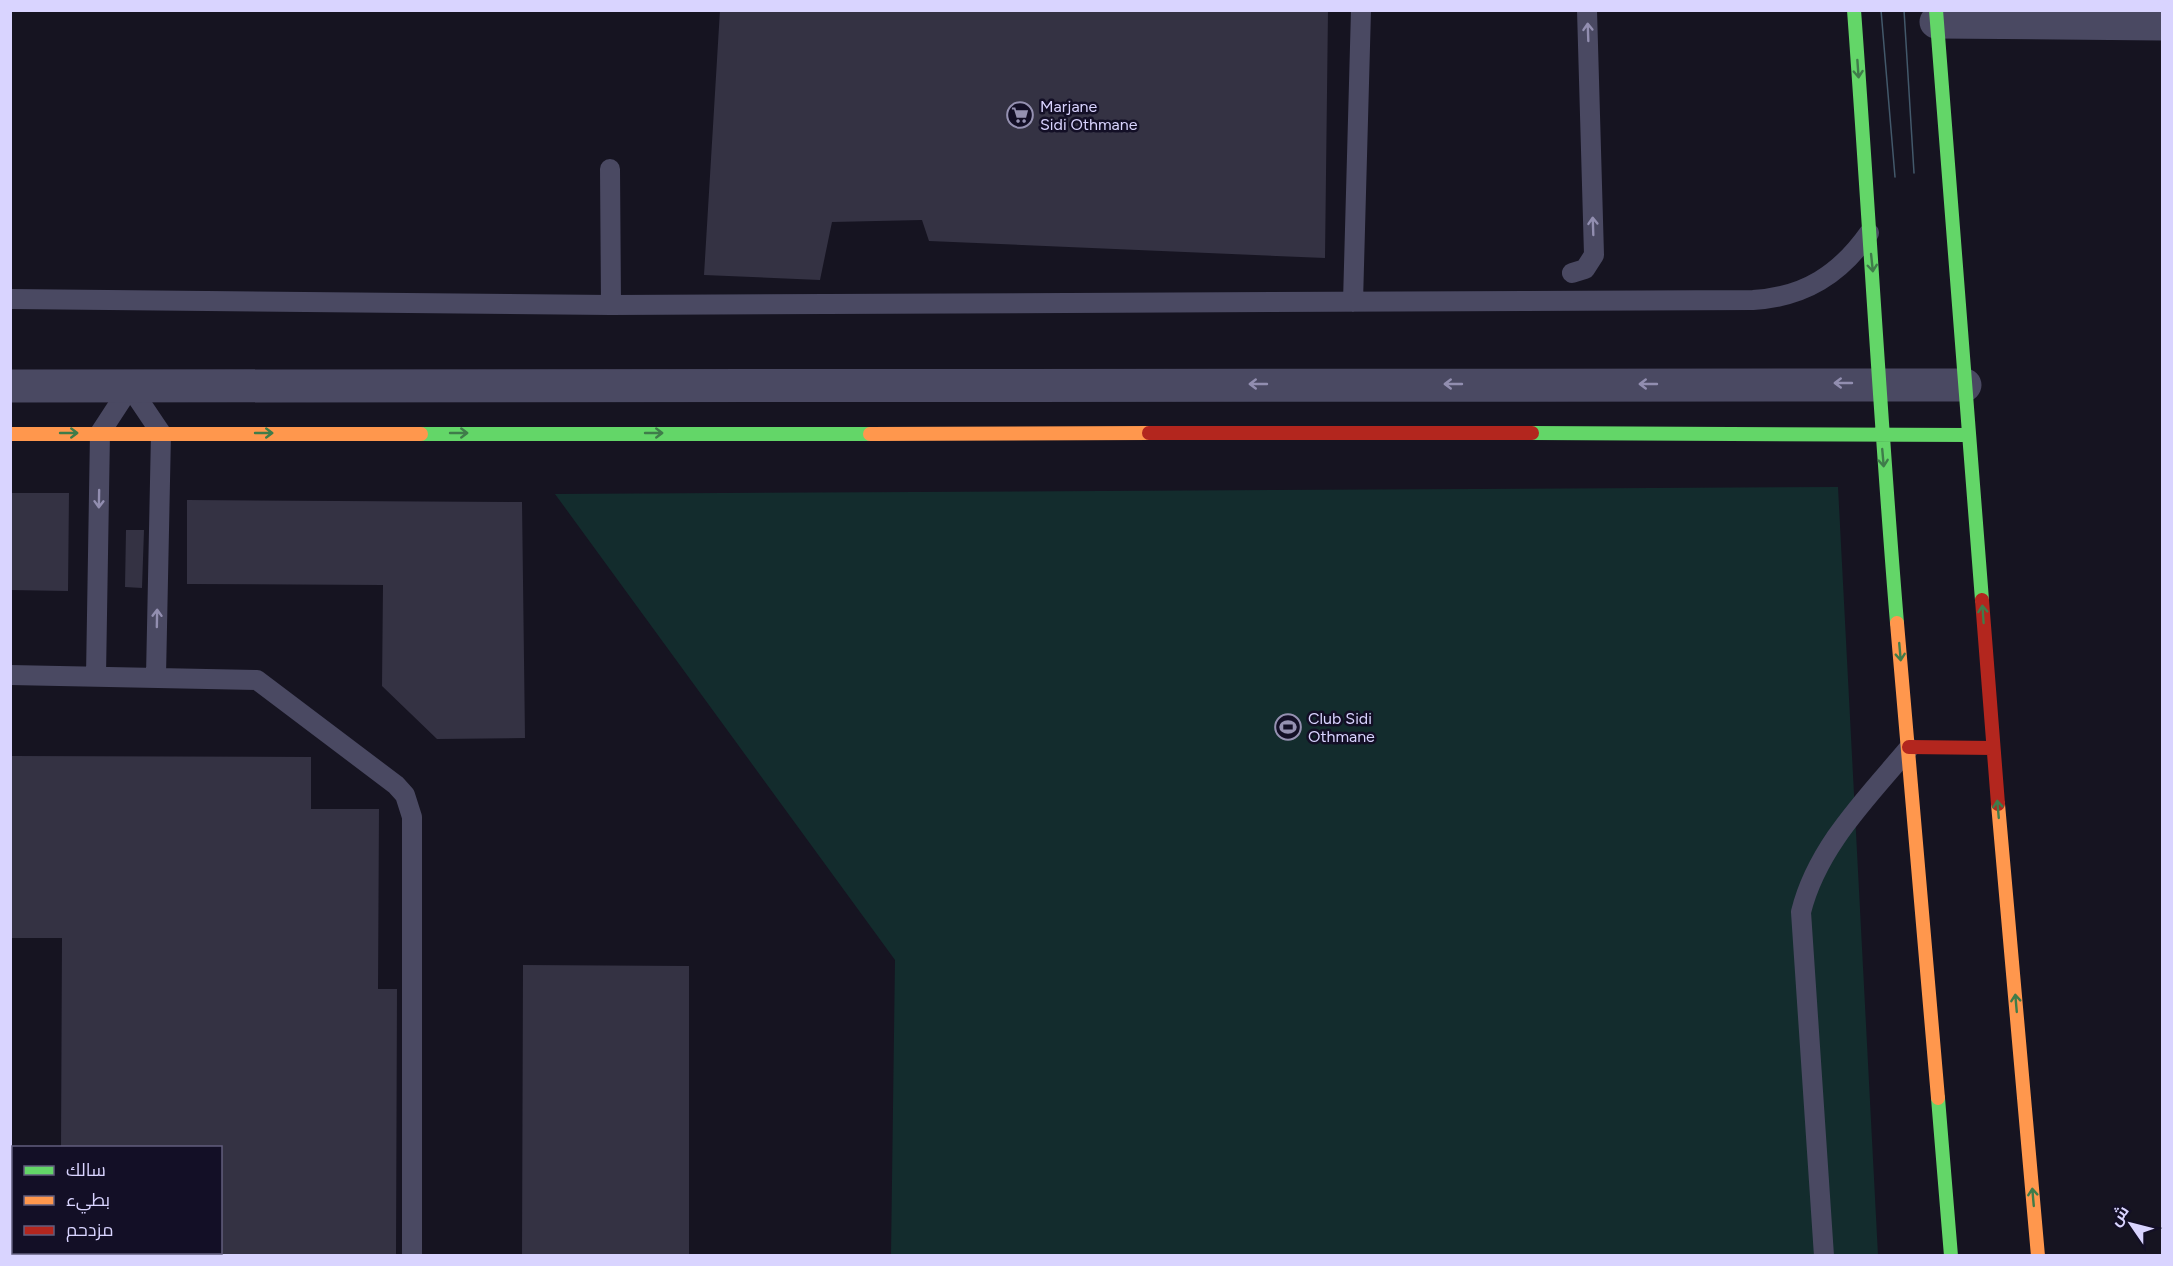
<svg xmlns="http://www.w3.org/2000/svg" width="2173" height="1266" font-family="Figtree,Cairo,sans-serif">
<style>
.green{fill:#132c2d}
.building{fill:#343243}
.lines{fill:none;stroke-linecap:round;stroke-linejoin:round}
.lane{stroke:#4a4962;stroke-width:20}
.street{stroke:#4a4962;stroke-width:33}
.fast{stroke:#63d668;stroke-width:14}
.slow{stroke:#ff974d;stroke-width:14}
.jam{stroke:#b3261e;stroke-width:14}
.tram{stroke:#43596b;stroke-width:1.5}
.oneway{stroke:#928eb0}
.oneway2{stroke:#3f7c4a}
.labels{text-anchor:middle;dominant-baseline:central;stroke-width:5;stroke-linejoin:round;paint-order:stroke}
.poi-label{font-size:16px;fill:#d9d4ff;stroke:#130f26;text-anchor:start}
</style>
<rect width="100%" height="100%" fill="#161421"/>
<path class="green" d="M1838,487L1878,1255H891L895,960L555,494Z"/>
<path class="building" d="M720,10H1328L1325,258L929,241L922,220L832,222L820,280L704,275Z
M10,493H69L68,591L10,590Z
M187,500L522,502L525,738L437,739L382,686L383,585L187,584Z
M126,530H144L142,588L125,587Z
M10,756L311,757V809H379L378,989H397L396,1256H60V1252H220V1148H61L62,938H10Z
M523,965L689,966V1256H522Z"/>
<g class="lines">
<path class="lane" d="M610,169L611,305
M1572,273L1585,269L1594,255L1587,10
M10,299L611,305L1753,300C1805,297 1840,274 1869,233
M1353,302L1361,10
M10,675L257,680L396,785L405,795L412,817V1256
M96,676L100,433L130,387L161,433L156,676
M1824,1256L1801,912C1817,847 1867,798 1909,748"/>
<path class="street" d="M1936,22L2162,24
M10,386L1965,385"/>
<path class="fast" d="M1854,10C1869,214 1880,419 1897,623
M1936,10L1982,600
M1532,433L1969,435
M421,434H870
M1938,1098L1951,1256"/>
<path class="slow" d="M10,434H421
M870,434L1149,433
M1897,623L1938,1098
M1998,804L2038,1256"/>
<path class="jam" d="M1149,433H1532
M1982,600L1998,804
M1909,747L1993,748"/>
<path class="tram" d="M1881,10L1895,177
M1904,10L1914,173"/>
</g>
<defs><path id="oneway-shaft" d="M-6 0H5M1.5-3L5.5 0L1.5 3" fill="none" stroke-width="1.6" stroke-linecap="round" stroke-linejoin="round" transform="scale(1.5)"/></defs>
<g class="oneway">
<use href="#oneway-shaft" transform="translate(1588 32) rotate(-92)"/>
<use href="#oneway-shaft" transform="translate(1593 226) rotate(-92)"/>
<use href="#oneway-shaft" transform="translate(1843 383) rotate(180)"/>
<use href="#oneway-shaft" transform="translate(1258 384) rotate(180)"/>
<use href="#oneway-shaft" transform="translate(1453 384) rotate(180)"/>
<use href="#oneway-shaft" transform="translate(1648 384) rotate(180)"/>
<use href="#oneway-shaft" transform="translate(99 499) rotate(91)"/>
<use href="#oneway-shaft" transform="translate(157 618) rotate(-89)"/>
</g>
<g class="oneway2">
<use href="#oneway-shaft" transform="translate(1858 69) rotate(86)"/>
<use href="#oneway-shaft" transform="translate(1872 263) rotate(84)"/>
<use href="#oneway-shaft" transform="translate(69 433)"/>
<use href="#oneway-shaft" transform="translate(264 433)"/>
<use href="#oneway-shaft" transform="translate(459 433)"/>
<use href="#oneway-shaft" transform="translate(654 433)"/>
<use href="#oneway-shaft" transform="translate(1883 458) rotate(85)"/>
<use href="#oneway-shaft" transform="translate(1983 614) rotate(-94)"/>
<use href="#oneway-shaft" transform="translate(1900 652) rotate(85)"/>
<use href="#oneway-shaft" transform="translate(1998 809) rotate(-95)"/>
<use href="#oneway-shaft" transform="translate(2016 1003) rotate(-95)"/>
<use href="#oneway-shaft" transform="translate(2033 1197) rotate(-95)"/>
</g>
<defs>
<g id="supermarket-ring" transform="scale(1.35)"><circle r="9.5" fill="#130f26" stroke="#9591b1" stroke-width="1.5"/><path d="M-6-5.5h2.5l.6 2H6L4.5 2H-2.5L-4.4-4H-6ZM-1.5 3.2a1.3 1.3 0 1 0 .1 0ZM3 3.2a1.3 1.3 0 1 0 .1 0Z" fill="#9591b1"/></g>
<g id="stadium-ring" transform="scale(1.35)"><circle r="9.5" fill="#130f26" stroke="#9591b1" stroke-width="1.5"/><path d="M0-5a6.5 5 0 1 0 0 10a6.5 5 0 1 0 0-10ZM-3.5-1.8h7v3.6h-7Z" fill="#9591b1"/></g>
</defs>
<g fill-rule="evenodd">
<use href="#supermarket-ring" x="1020" y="115"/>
<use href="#stadium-ring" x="1288" y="727"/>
</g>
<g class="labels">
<g class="poi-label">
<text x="1040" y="106">Marjane<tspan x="1040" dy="18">Sidi Othmane</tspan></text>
<text x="1308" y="718">Club Sidi<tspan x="1308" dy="18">Othmane</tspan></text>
</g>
</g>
<rect width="2173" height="1266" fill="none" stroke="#d9d4ff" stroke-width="24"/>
<rect x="12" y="1146" width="210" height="108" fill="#130f26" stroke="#625e7d" stroke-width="1.5"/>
<rect x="24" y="1166" width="30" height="9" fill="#63d668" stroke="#625e7d" stroke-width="1.5"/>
<text x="66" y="1176" font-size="18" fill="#d9d4ff">سالك</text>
<rect x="24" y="1196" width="30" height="9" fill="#ff974d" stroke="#625e7d" stroke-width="1.5"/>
<text x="66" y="1206" font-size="18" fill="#d9d4ff">بطيء</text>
<rect x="24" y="1226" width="30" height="9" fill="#b3261e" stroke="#625e7d" stroke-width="1.5"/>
<text x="66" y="1236" font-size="18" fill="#d9d4ff">مزدحم</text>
<g transform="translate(2131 1224) rotate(305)" stroke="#130f26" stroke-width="4.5" paint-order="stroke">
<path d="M0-4.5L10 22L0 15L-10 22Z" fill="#d9d4ff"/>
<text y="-9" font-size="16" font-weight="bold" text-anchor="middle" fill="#d9d4ff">ش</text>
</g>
</svg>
